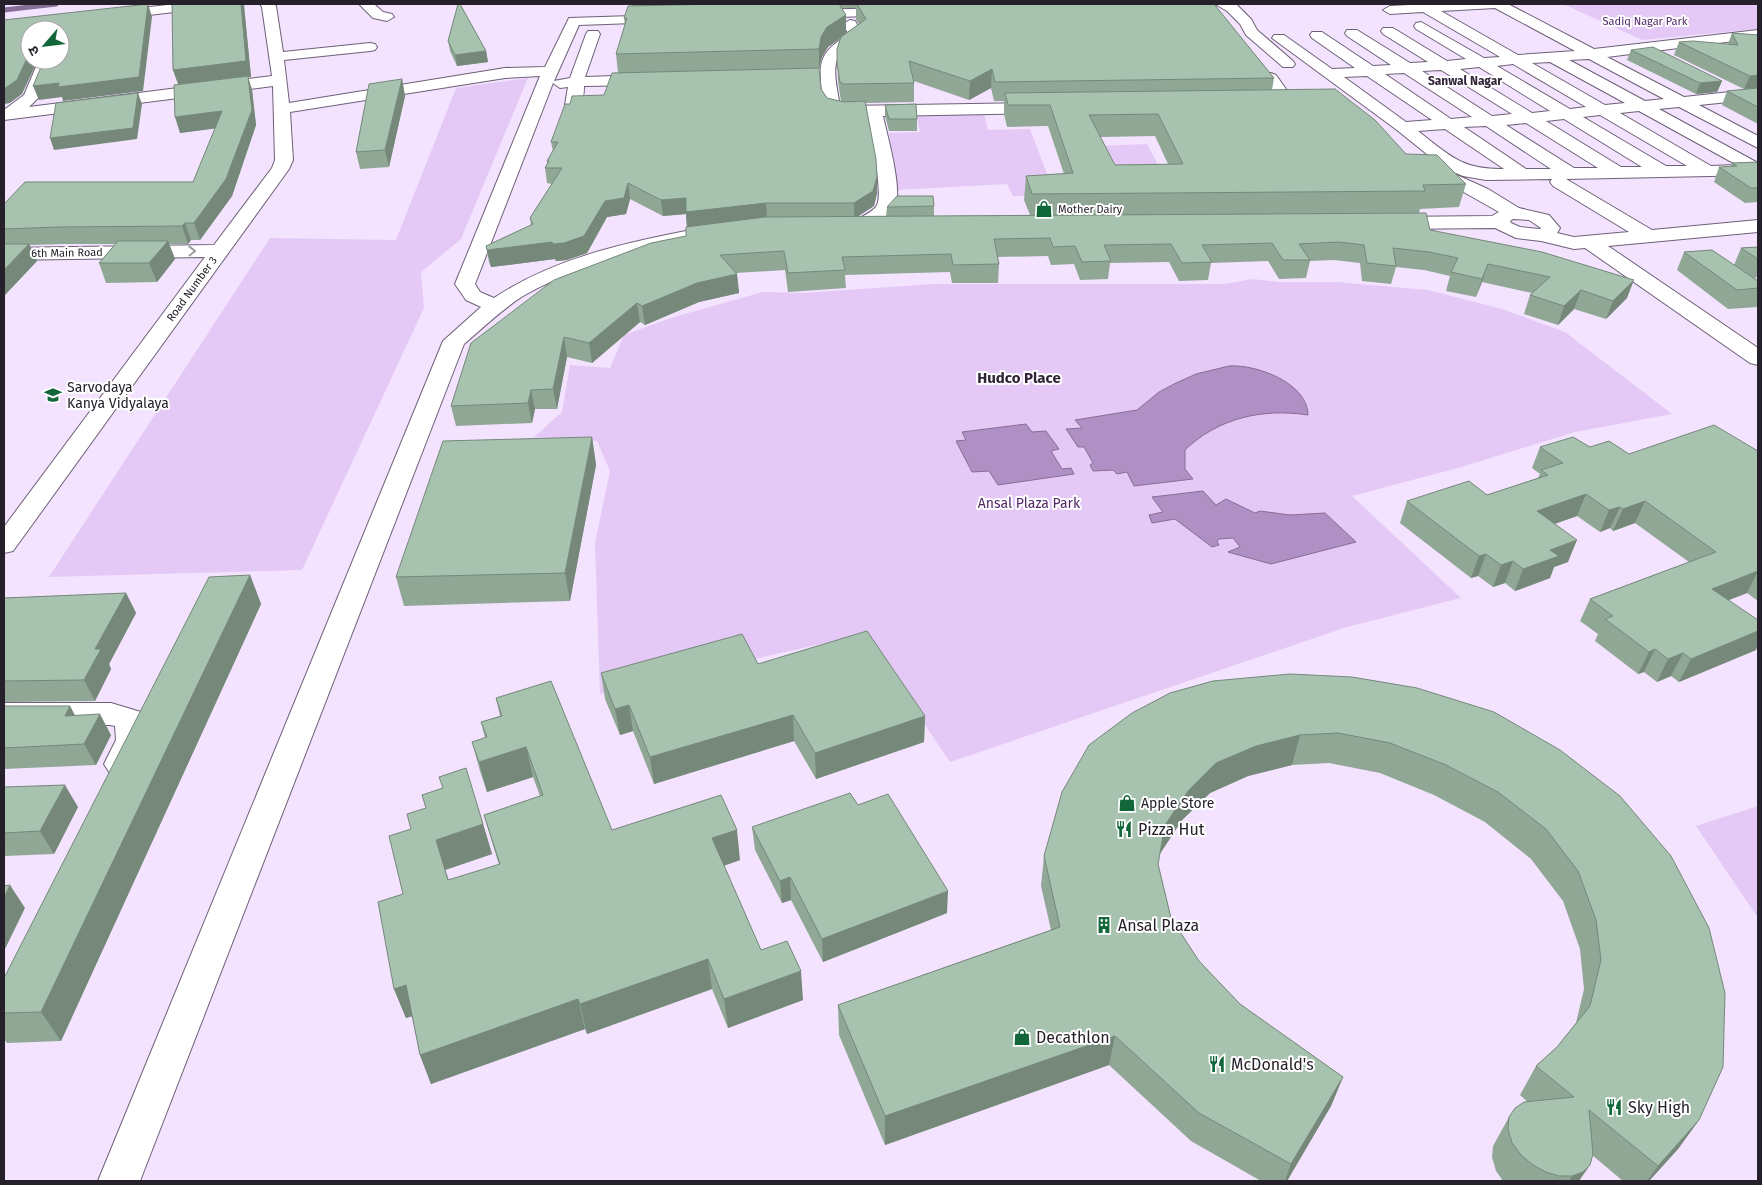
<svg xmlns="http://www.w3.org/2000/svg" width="1762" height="1185" font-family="'Fira Sans','Noto Sans Devanagari',sans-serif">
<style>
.green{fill:#e4c9f6}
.water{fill:#b08fc4;stroke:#866e96}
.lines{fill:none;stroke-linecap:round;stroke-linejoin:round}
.stream{stroke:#866e96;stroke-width:5}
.minor-casing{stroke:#6e6077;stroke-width:2}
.minor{fill:#fff;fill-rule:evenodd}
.wall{fill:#90a796;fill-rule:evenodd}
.shaded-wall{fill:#75887a}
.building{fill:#a7c2ae;stroke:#75887a;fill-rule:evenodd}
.oneway{stroke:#9d9b9f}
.labels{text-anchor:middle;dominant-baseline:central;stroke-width:4;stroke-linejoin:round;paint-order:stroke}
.far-park-label{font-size:11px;fill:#512768;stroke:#fff}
.far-poi-label{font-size:11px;fill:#252029;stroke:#fff;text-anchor:start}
.far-street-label{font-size:11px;fill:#252029;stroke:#fff}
.far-neighbourhood-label{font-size:12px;font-weight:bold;fill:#312438;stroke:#fff}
.poi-label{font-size:14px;fill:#252029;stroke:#fff;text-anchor:start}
.park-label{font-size:14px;fill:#512768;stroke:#fff}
.neighbourhood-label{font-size:15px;font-weight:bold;fill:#312438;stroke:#fff}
.near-poi-label{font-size:16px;fill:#252029;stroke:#fff;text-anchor:start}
</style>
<rect width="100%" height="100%" fill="#f3e3fe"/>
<path class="green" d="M1563,4H1758V29L1642,40Z
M528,78L461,239L421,272L424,308L302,570L49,577L270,238L396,240L456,88Z
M984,114L988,130L1030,129L1055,195L1013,196L1007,184L897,190L889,133L920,132L916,115Z
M1147,144L1165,178L1114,179L1098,146Z
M1253,279L1279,282H1336L1428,290L1502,309L1565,332L1672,414L1575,432L1458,468L1352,496L1461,598L1347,627L950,762L889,672L834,641L600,694L595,543L610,471L597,441L534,437L562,412L570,365L610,368L624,335L674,317L763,292L803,293L933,284H1224Z
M1758,806V918L1696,826Z"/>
<path class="water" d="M1229,366C1256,364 1308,383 1308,415C1263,408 1218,418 1185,450V469L1193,479L1134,486L1127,472L1117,474L1113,470L1093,471L1090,465L1093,463L1084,447H1078L1066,429L1082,428L1075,420L1137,410L1159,392L1174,384L1196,374Z
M1026,424L1032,432L1046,431L1059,449L1051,451L1062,469L1071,468L1074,474L998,485L989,471L972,472L956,441L966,440L962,432Z
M1203,491L1216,505L1226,499L1255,513L1260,511L1290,515L1325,513L1356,542L1271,564L1228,552L1240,547L1233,538L1219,539L1217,541L1219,545L1212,547L1175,519L1152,523L1149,515L1163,512L1152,497Z"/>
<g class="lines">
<path class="stream" d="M4,10L56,4"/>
<g class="minor-casing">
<path id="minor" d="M176,4H215L208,8L115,19L108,15L115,11Z
M260,4H274L276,6L283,52L370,43L375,44L377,47L375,50L370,51L284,60L289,103L505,68L545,67L569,18L666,15L668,18L666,21L661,22L579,25L554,81L570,78L586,34L588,31H598L600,34L585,77L646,75L651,77L654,80L651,83L646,85L584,86C584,95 583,101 579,108H567L565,105L568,87L560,88L553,83L475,284L480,292L494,298C551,260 619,244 686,231L693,233L695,237L693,241C634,256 576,265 523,296C501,310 483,328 464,344L140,1181H98L443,341L481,307L466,300L455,284L540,76L505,78L290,112L293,160L289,169L13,551L4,553V527L205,257L4,260V248L214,245L272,168L275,160L273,86L4,120V110L24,95L39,60H53L39,97L29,107L272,76L262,7Z
M359,4H374L383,12L392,14L394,17L387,21L373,18Z
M1215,4L1237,5L1251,19L1257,30L1293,61L1295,64L1293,67H1283L1246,35L1240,24L1227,11Z
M1428,4H1508L1594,49L1758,30V38L1607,57L1684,97L1758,89V99L1699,105L1758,136V148L1679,107L1659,109L1758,163V175L1566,179L1652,230L1758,220V232L1608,246L1758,348V365L1750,363L1585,248L1574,249L1541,241L1516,238L1495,228L1391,229L1384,227L1382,223L1384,219L1391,217L1492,216L1499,212L1444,181L1441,177L1444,173L1450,172L1488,189L1519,208L1549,215L1560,228L1557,233L1574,237L1629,232L1553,186L1550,182L1552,179L1486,180L1463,176L1444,168L1397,130L1272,38L1274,35H1284L1332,69L1355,68L1312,38L1310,35L1312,32H1322L1373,66L1391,65L1347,36L1345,33L1347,30H1357L1410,63L1428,62L1383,34L1381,31L1383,28H1393L1447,61L1466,59L1416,29L1414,26L1416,23L1421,22L1484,58L1500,57L1423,12L1390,14L1383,10L1390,6ZM1495,8L1575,51L1518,55L1441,11ZM1589,59L1664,99L1645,101L1569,60ZM1550,62L1625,103L1605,105L1532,63ZM1513,64L1586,107L1570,109L1497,66ZM1479,67L1550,111L1532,113L1460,69ZM1441,70L1512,114L1492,116L1422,71ZM1404,73L1472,117L1451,119L1385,74ZM1367,76L1432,120L1406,122L1344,77ZM1639,111L1737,165L1711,166L1620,113ZM1600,115L1687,166H1666L1583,117ZM1564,119L1642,167H1621L1546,121ZM1526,123L1598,168H1574L1506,125ZM1486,126L1551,169H1526L1464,127ZM1445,129L1504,169C1462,170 1449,155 1418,131ZM1513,219L1529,220L1541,228L1540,229L1520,227L1511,223L1510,221Z
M893,8L900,12L898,15L809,18L802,14L809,10Z
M850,20L855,21L864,36C859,42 851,45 845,49C829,60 837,86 839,101L846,106L1040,103L1046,105L1048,108L1046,111L1040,113L883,116C887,135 903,190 895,207C892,215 883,220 875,224C867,230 860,233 850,231L848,227C854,218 868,216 876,207C885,196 870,132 867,116C852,116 833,117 823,103C820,67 814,54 849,35L843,24Z
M1271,73L1276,75L1296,103L1294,106H1282L1280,103L1263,78L1266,75Z
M4,703H111L141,712C154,735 143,752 131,772L120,776L109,772L104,764L116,740L115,726L110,725H4Z"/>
</g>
<use href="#minor" class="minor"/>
</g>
<path class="wall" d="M172,4H244L251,77H248L252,90L256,125L232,196L200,240H191L188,244H169L175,259L157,282L106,283L99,263L116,244H64L30,245L37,261L4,296V204L193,182L215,128L180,133L178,84L173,70Z
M633,4H1214L1274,78L1272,90L1406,154L1466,184L1459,207L1420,209L1419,213L1430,230L1627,298L1606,319L1574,309L1558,325L1524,314L1530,295L1532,293L1482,282L1476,297L1446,291L1450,276L1424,270L1396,267L1391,284L1362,281L1360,263L1334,260L1310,261L1306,278L1279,279L1268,261L1211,263L1208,280L1179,281L1169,262L1110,263L1108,279L1080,280L1074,264L1051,265L1048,256L997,257L999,264L998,283H952L950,272L845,275L846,288L788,292L785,270L736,273L737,274L739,293L699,302L645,325L640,322L592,363L567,357L557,409H535L532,423L456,426L451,406L686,236L687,227L686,214L663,216L630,199L626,214L607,217L587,253L567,260L556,261L555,259L491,267L489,262L486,246L531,225L530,218L552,184L547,183L545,168L547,164V161L553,151L551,142L570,104L604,95L618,73L616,54L625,26L624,18L633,6ZM842,8H856V20L859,24L846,33ZM840,39L837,49L838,81L841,101L842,102L827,98L821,89L819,69L822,57L828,47ZM914,81L969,100L991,88L994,101H1004V114L1007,127L1048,126L1064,174L1026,176L1024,200L1030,215L934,216V206L887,207L886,216H858L874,206L877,193L866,103L914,102ZM1155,136L1168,164L1115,165L1100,137Z
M1732,33L1758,35V88L1744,89L1674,55L1679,42L1728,44Z
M448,41L486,51L488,62L457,66L450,51Z
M1631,50L1722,81L1717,92L1696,94L1627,60Z
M402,79L405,96L389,167L360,169L356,152Z
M1758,88V124L1722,105L1727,91Z
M885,105L917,119V131H889L885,116Z
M1758,162V202L1745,203L1714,182L1719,167H1731L1732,163Z
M1758,247V275L1755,279L1758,281V307L1728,309L1677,270L1684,252L1734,265L1741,248Z
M592,437L596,465L570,601L404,606L396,577Z
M1540,447H1590L1629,454L1758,451V601L1747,593L1729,600L1756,650L1679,682L1671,676L1657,682L1644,672L1638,674L1595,641L1598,634L1580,621L1590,599L1689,562L1635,523L1613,531L1610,528L1600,532L1577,516L1554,524L1568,562L1554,567L1550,578L1515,591L1505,583L1493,587L1478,576L1471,578L1400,523L1407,501L1487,495L1538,478L1540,474L1532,468Z
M250,575L261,604L61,1041L7,1043L4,1039V978Z
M126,593L136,613L109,664L111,669L95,701L4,702V598Z
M758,664L925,716L924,742L816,779L794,741L654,784L633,731L620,735L605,699L601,673Z
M496,698L612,830L740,860L724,866L761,950L803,1000L728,1028L712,989L587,1034L585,1029L431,1084L420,1055L412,1016L406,1018L394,989L403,894L483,824L492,854L445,870L449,880L499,865L484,815L540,796L533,777L487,792L480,771L472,742L485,738L481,722L500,716Z
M4,706H70L75,716L111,735L96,765L4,769Z
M1132,713L1560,750L1699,1120L1678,1149L1649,1181H1623L1592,1155L1579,1181H1503L1496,1171L1492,1157L1493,1146L1509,1117L1528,1102L1520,1095L1536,1066L1557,1047L1576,1023L1584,989L1580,949L1563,901L1531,859L1485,822L1434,795L1380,773L1329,763L1292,765L1248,776L1210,793L1182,820L1160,854L1158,864L1171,918L1199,961L1240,1004L1343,1077L1331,1106L1287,1181H1261L1191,1141L1109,1065L885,1145L839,1035L838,1005L1051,930L1041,886L1044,856Z
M4,787L78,807L54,854L4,856Z
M858,805L947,913L823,962L791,900L782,903L755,850L752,827Z"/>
<path class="shaded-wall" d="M148,4L152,17L143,91L63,101L62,97L39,100L33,86Z
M241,4H244V7L251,77H248L252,90L256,125L232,196L200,240L194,223L252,110L179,86L173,70Z
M846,15V34L828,47L822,57L819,69V49L821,37L827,27Z
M486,51L488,62L457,66L455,55Z
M30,52V60H38L22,94L10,103L4,104V89Z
M992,69L991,88L969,100L970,81Z
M1758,75V88L1744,89L1750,76Z
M402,79L405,96L389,167L385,150Z
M1722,81L1717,92L1696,94L1700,83Z
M138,93L142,104L137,139L54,150L50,138Z
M222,111L227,127L180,133L175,117Z
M877,177V193L874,206L854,219V203Z
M628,183L630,199L626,214L607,217L587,253L567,260L556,261L555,259L491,267L487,250L605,201Z
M686,198L766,203L767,219L687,228L686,214L663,216L661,200Z
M185,223L191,240L188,244L182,226Z
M168,241L175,259L157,282L149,263Z
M29,244L37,261L4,296V270Z
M1488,264L1482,282L1476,297L1482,279Z
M737,274L739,293L699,302L645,325L642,306L697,283Z
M1634,280L1627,298L1606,319L1613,301Z
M1581,290L1574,309L1558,325L1564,306Z
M637,303L640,322L592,363L589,343Z
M564,337L567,357L557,409L553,389Z
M531,390L535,409L532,423L528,403Z
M592,437L596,465L570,601L565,573Z
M1586,494L1577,516L1529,533L1537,511Z
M1645,501L1635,523L1613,531L1623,509Z
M1620,507L1610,528L1600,532L1609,510Z
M1577,540L1568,562L1554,567L1550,578L1515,591L1523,569L1550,550Z
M1486,554L1478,576L1471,578L1479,556Z
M1513,561L1505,583L1493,587L1501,565Z
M1758,571L1747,593L1700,611L1712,589Z
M250,575L261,604L61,1041L41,1012Z
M126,593L136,613L109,664L111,669L95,701L84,680L95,649Z
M1758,631V645L1756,650L1679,682L1691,659Z
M1655,649L1644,672L1638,674L1649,652Z
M1683,653L1671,676L1657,682L1668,659Z
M629,705L633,731L620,735L615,709Z
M70,706L81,727L65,716Z
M100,714L111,735L96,765L84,744Z
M793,715L794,741L654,784L650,757Z
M925,716L924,742L816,779L815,753Z
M1300,735L1292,765L1248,776L1210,793L1182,820L1159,855L1165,825L1188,791L1216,763L1256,746Z
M526,747L533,777L487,792L479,762Z
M65,785L78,807L54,854L40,831Z
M483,824L492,854L445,870L436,840Z
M737,830L740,860L716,868L712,838Z
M790,877L791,900L782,903L780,881Z
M10,885L25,908L4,951V898Z
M948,891L947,913L823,962L822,939Z
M708,959L712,989L587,1034L580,1004Z
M801,971L803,1000L728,1028L724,999Z
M406,985L417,1015L406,1018L394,989Z
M578,999L585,1029L431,1084L420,1055Z
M1115,1036L1109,1065L885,1145V1116Z
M1343,1077L1331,1106L1287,1181H1285L1291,1164Z
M1699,1120L1678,1149L1649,1181H1647L1658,1166Z
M1590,1165L1579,1181H1569L1572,1176Z"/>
<path class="building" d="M148,4L139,77L58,87L59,83L33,86L44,60H60V30H30V52L17,80L4,89V20Z
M172,4H241L246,61L173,70Z
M458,4H460L486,51L455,55L448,41Z
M717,4H839L846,15L827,27L821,37L819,49L616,54L627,18H624L628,6Z
M857,4H1214L1274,78L995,82L992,69L970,81L909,61L914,83L844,84L840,82L837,63V49L841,37L866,19Z
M1732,33L1758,35V75L1750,76L1679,42L1693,41L1738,45Z
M1653,47L1722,81L1700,83L1631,50Z
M819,68L821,89L827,98L844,102L865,101L876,159L877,177L873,191L854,203H766L686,212V198L661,200L628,183L624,198L605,201L584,236L564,243L553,244L552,242L487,250L486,246L533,224L530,218L562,168H545L549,161H547L558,142H551L565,104H570L572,96L604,95L612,73Z
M248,76L252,110L226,179L194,223H185L182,226L57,227L4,229V204L25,182H193L222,111L175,117L174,85Z
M402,79L385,150L356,152L369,84Z
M1758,88V107L1727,91Z
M1335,89L1375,120L1406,154L1437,155L1466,184L1423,185L1425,191L1032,194L1026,176L1073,173L1050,105H1008L1005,93ZM1158,114L1183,164L1115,165L1089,115Z
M138,93L133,128L50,138L56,103Z
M916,104L917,119H889L885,105Z
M1758,162V188H1751L1719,167L1737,166L1732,163Z
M897,196H933L934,206L887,207Z
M1426,213L1430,230L1542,252L1634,280L1613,301L1581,290L1564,306L1530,295L1550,277L1488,264L1482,279L1451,272L1458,258L1429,252L1393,248L1396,266L1367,263L1364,245L1339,242L1299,244L1310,260H1283L1272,243L1202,245L1212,262L1182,263L1171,244L1104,245L1111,261L1082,262L1075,246L1053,247L1050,238L994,239L999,264L953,265L951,254L842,257L845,270L788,273L784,251L720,255L737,274L697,283L642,306L637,303L589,343L564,337L553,389L531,390L528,403L451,406L471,343L554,280L651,243L686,236V227L765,217Z
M118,241H168L149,263H99Z
M4,244H29L4,270Z
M1758,247V259L1741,248Z
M1712,250L1758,281V288L1737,290L1684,252Z
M1714,425L1758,451V571L1712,589L1758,620V631L1691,659L1683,653L1668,659L1655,649L1649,652L1605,619L1613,616L1590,599L1716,552L1645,501L1623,509L1620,507L1609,510L1586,494L1537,511L1577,540L1550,550L1559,556L1523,569L1513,561L1501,565L1486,554L1479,556L1407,501L1469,481L1487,495L1548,475L1541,470L1563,463L1540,447L1573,437L1590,447L1609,441L1629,454Z
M592,437L565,573L396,577L443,441Z
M250,575L41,1012L4,1013V978L209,577Z
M126,593L95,649H101L84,680L4,681V598Z
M867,631L925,716L815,753L793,715L650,757L629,705L615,709L601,673L742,634L758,664Z
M1290,674L1352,677L1417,688L1494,712L1560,750L1620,796L1671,856L1709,928L1725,993L1723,1067L1699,1120L1658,1166L1589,1110L1593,1154L1590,1165L1583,1172L1572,1176H1559L1546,1172L1533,1165L1521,1155L1512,1143L1508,1129L1509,1117L1515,1108L1524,1102L1574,1097L1536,1066L1557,1047L1590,1006L1601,960L1596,920L1578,871L1546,829L1498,792L1446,765L1390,743L1338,733L1300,735L1256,746L1216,763L1188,791L1165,825L1158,864L1171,918L1199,961L1240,1004L1343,1077L1291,1164L1199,1113L1115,1036L885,1116L838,1005L1060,927L1044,856L1062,792L1089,745L1132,713L1170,693L1213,681Z
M551,681L612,830L721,795L737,830L712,838L761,950L787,941L801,971L724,999L708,959L580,1004L578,999L420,1055L406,985L394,989L378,902L403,894L389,836L411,829L407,814L426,808L422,795L443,788L439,777L466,768L483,824L436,840L448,880L500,864L484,815L543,795L526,747L479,762L472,742L487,737L481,722L502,716L496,698Z
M4,706H70L65,716L100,714L84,744L4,748Z
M65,785L40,831L4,833V787Z
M850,793L858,805L888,794L948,891L822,939L790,877L780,881L752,827Z
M10,885L4,898V886Z"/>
<defs><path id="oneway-chevron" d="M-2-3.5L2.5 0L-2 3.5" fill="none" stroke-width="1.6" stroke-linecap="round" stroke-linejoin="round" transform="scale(1.25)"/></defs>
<use class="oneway" href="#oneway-chevron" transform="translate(192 251) rotate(-1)"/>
<defs>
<g id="shop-bare" transform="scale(1.35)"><path d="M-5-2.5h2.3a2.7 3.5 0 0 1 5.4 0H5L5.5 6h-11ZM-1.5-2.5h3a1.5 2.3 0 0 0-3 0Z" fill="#116739" stroke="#fff" stroke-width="2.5" paint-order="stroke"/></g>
<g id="school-bare" transform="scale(1.35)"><path d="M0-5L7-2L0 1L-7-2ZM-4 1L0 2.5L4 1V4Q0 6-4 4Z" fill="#116739" stroke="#fff" stroke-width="2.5" paint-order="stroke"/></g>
<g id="restaurant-bare" transform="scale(1.35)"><path d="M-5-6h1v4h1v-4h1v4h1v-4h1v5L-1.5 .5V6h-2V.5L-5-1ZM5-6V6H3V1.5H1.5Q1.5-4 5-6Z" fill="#116739" stroke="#fff" stroke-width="2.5" paint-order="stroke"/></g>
<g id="building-bare" transform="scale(1.35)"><path d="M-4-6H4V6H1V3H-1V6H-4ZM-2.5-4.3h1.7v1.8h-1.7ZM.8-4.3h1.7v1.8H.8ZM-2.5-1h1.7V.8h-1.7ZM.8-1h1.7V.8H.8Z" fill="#116739" stroke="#fff" stroke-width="2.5" paint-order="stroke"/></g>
</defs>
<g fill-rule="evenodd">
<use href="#shop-bare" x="1044" y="209"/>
<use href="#school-bare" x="53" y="395"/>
<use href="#shop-bare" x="1127" y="803"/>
<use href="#restaurant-bare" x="1124" y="829"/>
<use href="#building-bare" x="1104" y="925"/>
<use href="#shop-bare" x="1022" y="1037"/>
<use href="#restaurant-bare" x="1217" y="1064"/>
<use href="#restaurant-bare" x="1614" y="1107"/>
</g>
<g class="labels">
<g class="far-park-label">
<text x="1645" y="21">Sadiq Nagar Park</text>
</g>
<g class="far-poi-label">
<text x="1058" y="209">Mother Dairy</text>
</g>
<g class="far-street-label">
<text transform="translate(67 253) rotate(-1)">6th Main Road</text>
<text transform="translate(192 289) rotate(-54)">Road Number 3</text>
</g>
<g class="far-neighbourhood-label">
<text x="1465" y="81">Sanwal Nagar</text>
</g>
<g class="poi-label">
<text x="67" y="387">Sarvodaya<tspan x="67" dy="16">Kanya Vidyalaya</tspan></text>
<text x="1141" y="803">Apple Store</text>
</g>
<g class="park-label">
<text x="1029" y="503">Ansal Plaza Park</text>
</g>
<g class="neighbourhood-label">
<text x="1019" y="378">Hudco Place</text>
</g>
<g class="near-poi-label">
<text x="1138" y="829">Pizza Hut</text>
<text x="1118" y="925">Ansal Plaza</text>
<text x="1036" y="1037">Decathlon</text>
<text x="1231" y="1064">McDonald's</text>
<text x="1628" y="1107">Sky High</text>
</g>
</g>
<rect width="1762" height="1185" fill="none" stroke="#252029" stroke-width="10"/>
<g transform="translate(45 45) rotate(242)"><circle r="24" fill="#ffffff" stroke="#a8a6a9"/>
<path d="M0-4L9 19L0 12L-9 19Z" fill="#116739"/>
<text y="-8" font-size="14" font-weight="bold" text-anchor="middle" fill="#252029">उ</text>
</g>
</svg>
